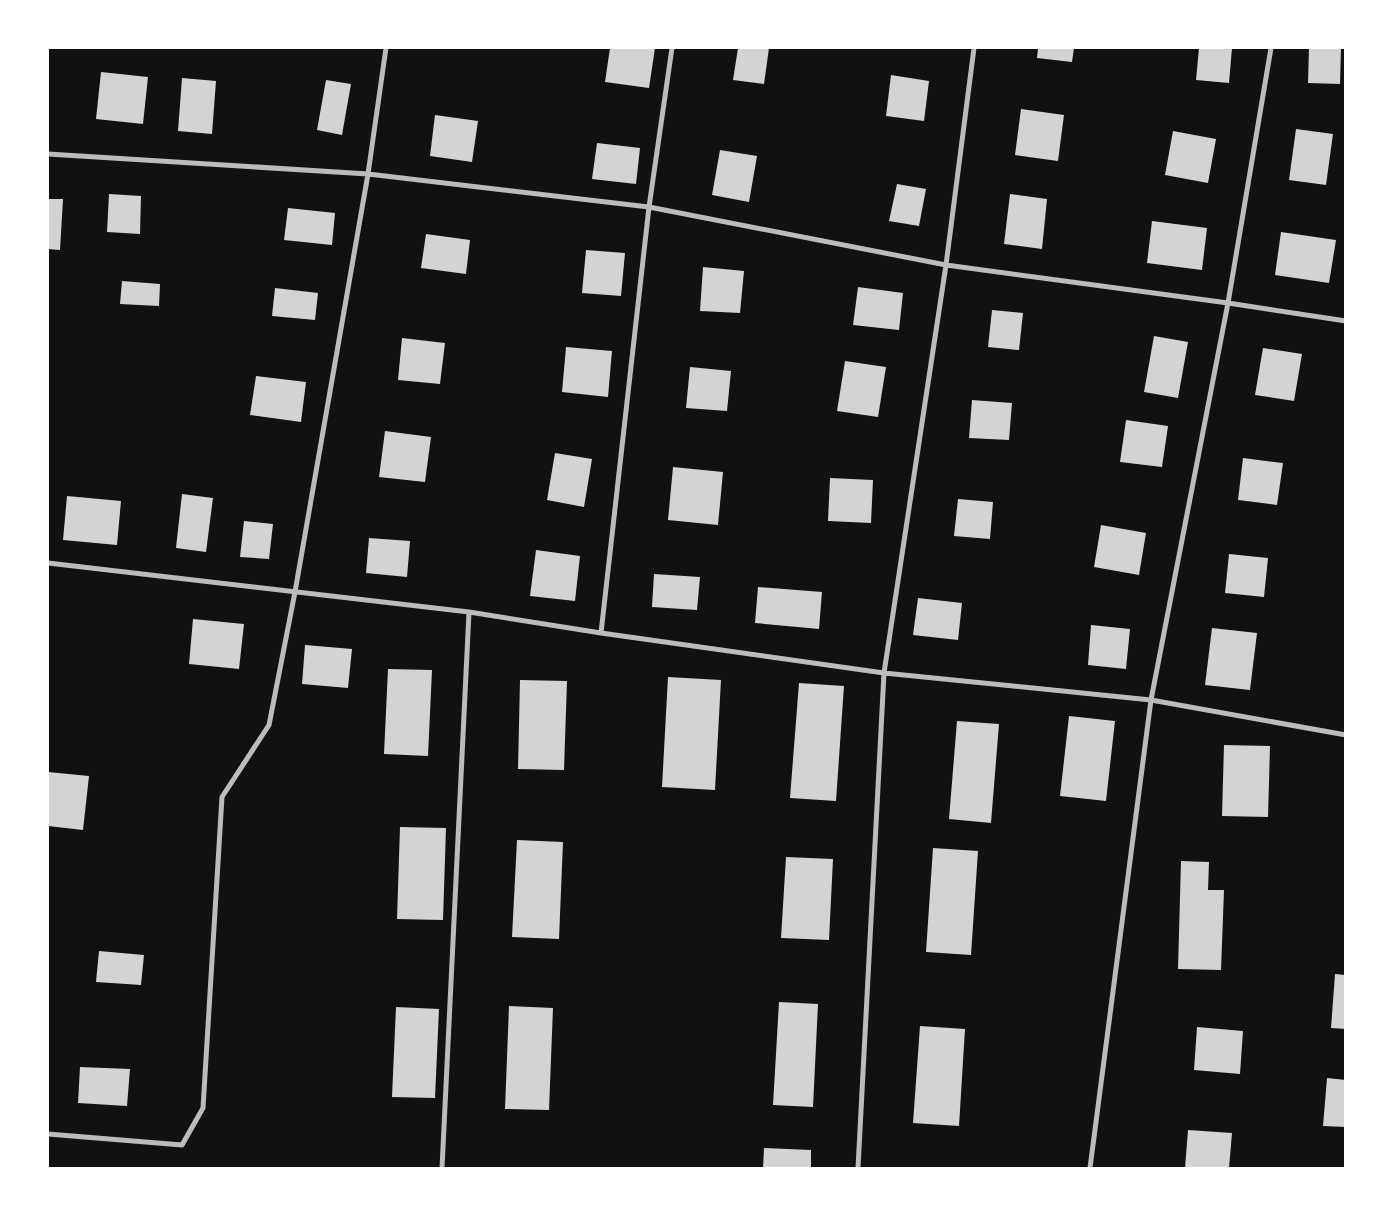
<svg xmlns="http://www.w3.org/2000/svg" width="1393" height="1216" font-family="Montserrat,sans-serif">
<style>
.building{fill:#d3d3d3}
.lines{fill:none;stroke-linecap:round;stroke-linejoin:round}
.minor{stroke:#bcbcbc;stroke-width:5}
</style>
<rect width="100%" height="100%" fill="#111"/>
<path class="building" d="M610,48H655L649,88L605,82Z
M738,48H769L764,84L733,80Z
M1038,48H1074L1072,62L1037,58Z
M1199,48H1232L1229,83L1196,80Z
M1309,48H1341L1340,84L1308,83Z
M101,72L148,77L143,124L96,119Z
M891,75L929,81L924,121L886,116Z
M182,78L216,81L212,134L178,131Z
M326,80L351,84L342,135L317,130Z
M1021,109L1064,115L1058,161L1015,155Z
M435,115L478,121L472,162L430,156Z
M1296,129L1333,134L1326,185L1289,180Z
M1173,131L1216,139L1208,183L1165,175Z
M597,143L640,148L636,184L592,179Z
M720,150L757,156L749,202L712,195Z
M897,184L926,189L919,226L889,221Z
M109,194L141,196L140,234L107,232Z
M1010,194L1047,199L1042,249L1004,244Z
M48,199H63L60,250L48,249Z
M288,208L335,213L332,245L284,240Z
M1152,221L1207,228L1202,270L1147,263Z
M1281,232L1336,240L1329,283L1275,275Z
M426,234L470,240L466,274L421,268Z
M586,250L625,253L621,296L582,293Z
M703,267L744,271L740,313L700,311Z
M122,281L160,284L159,306L120,304Z
M858,287L903,293L899,330L853,325Z
M275,288L318,293L315,320L272,316Z
M992,310L1023,313L1019,350L988,347Z
M1154,336L1188,342L1178,398L1144,392Z
M402,338L445,343L440,384L398,380Z
M566,347L612,351L608,397L562,392Z
M1263,348L1302,354L1294,401L1255,395Z
M845,361L886,367L878,417L837,411Z
M690,367L731,371L727,411L686,408Z
M256,376L306,382L301,422L250,415Z
M972,400L1012,403L1009,440L969,438Z
M1126,420L1168,426L1162,467L1120,462Z
M385,431L431,437L425,482L379,477Z
M555,453L592,459L584,507L547,500Z
M1243,458L1283,463L1277,505L1238,500Z
M673,467L723,472L718,525L668,520Z
M830,478L873,480L871,523L828,521Z
M182,494L213,498L206,552L176,548Z
M67,496L121,501L117,545L63,540Z
M958,499L993,502L990,539L954,536Z
M244,521L273,524L269,559L240,557Z
M1101,525L1146,533L1139,575L1094,567Z
M369,538L410,541L407,577L366,573Z
M536,550L580,556L575,601L530,596Z
M1229,554L1268,558L1264,597L1225,593Z
M654,574L700,577L697,610L652,607Z
M758,587L822,592L819,629L755,623Z
M918,598L962,603L958,640L913,635Z
M193,619L244,624L239,669L189,664Z
M1091,625L1130,629L1126,669L1088,665Z
M1212,628L1257,633L1250,690L1205,685Z
M305,645L352,649L348,688L302,684Z
M388,669L432,670L428,756L384,754Z
M668,677L721,680L715,790L662,787Z
M520,680L567,681L564,770L518,769Z
M799,683L844,686L836,801L790,798Z
M1069,716L1115,721L1106,801L1060,796Z
M957,721L999,724L991,823L949,819Z
M1224,745L1270,746L1268,817L1222,816Z
M48,772L89,776L83,830L48,826Z
M400,827L446,828L443,920L397,919Z
M517,840L563,842L559,939L512,937Z
M933,848L978,851L971,955L926,952Z
M786,857L833,859L829,940L781,938Z
M1181,861L1209,862L1208,890H1224L1221,970L1178,969Z
M99,951L144,955L141,985L96,982Z
M1335,974L1346,975V1029L1331,1028Z
M779,1002L818,1004L813,1107L773,1105Z
M509,1006L553,1008L549,1110L505,1109Z
M396,1007L439,1009L435,1098L392,1097Z
M920,1026L965,1029L959,1126L913,1123Z
M1197,1027L1243,1031L1240,1074L1194,1070Z
M80,1067L130,1069L127,1106L78,1103Z
M1327,1078L1346,1080V1127L1323,1126Z
M1188,1130L1232,1133L1229,1168H1185Z
M764,1148L811,1150V1168H763Z"/>
<g class="lines">
<path class="minor" d="M48,154L368,174L649,207L946,265L1228,303L1346,321
M48,563L469,612L601,633L884,673L1151,700L1346,735
M601,633L649,207L672,48
M48,1134L182,1145L203,1108L222,797L269,725L295,592L368,174L386,48
M442,1168L469,612
M858,1168L884,673L946,265L974,48
M1090,1168L1151,700L1228,303L1271,48"/>
</g>
<rect width="1393" height="1216" fill="none" stroke="#ffffff" stroke-width="98"/>
</svg>
